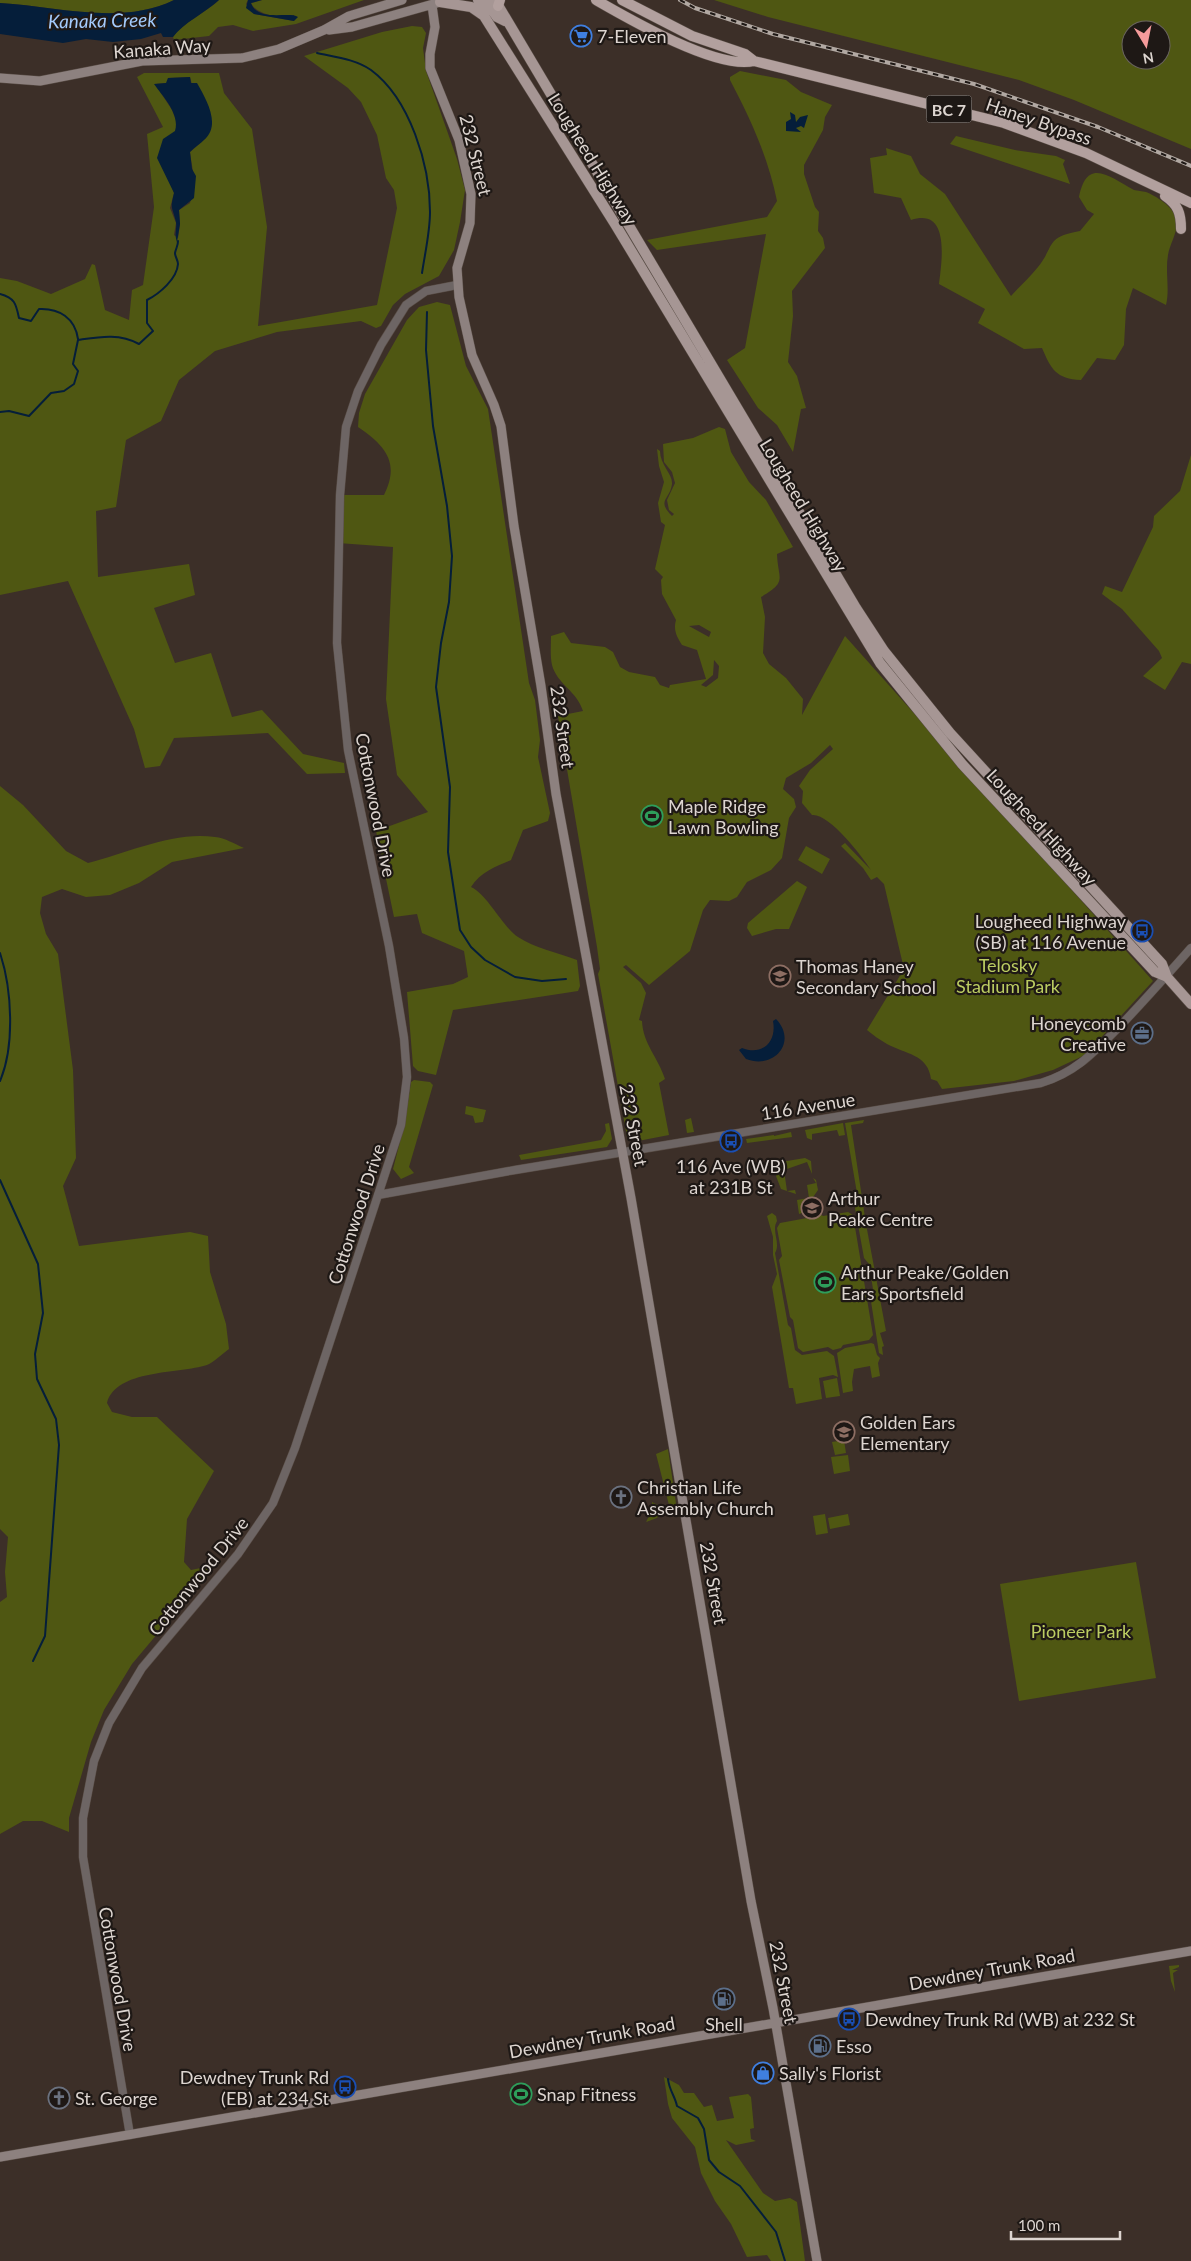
<svg xmlns="http://www.w3.org/2000/svg" width="1191" height="2261" font-family="Lato,sans-serif">
<style>
.green{fill:#4f5712;fill-rule:evenodd}
.water{fill:#051e3a}
.lines{fill:none;stroke-linecap:round;stroke-linejoin:round}
.stream{stroke:#051e3a;stroke-width:2}
.tertiary-casing{stroke:#594d46;stroke-width:9}
.secondary-casing{stroke:#594d46;stroke-width:10}
.primary-casing{stroke:#594d46;stroke-width:11}
.trunk-casing{stroke:#594d46;stroke-width:11}
.tertiary{stroke:#6d6564;stroke-width:8}
.secondary{stroke:#8d817f;stroke-width:9}
.primary{stroke:#a69694;stroke-width:10}
.trunk{stroke:#b2a09e;stroke-width:10}
.rail-casing{stroke:#b1a8a2;stroke-width:4}
.rail{stroke:#1e1815;stroke-width:2;stroke-dasharray:5.5;stroke-linecap:butt}
.labels{text-anchor:middle;dominant-baseline:central;stroke-width:4.5;stroke-linejoin:round;paint-order:stroke}
.shield{fill:#1e1815;stroke:#a49c98;stroke-width:1}
.shield-label{font-size:16px;font-weight:bold;fill:#ddd5d0}
.poi-label{font-size:18px;fill:#ddd5d0;stroke:#1e1815;text-anchor:start}
.street-label{font-size:18px;fill:#ddd5d0;stroke:#1e1815}
.park-label{font-size:18px;fill:#bccd62;stroke:#1e1815}
.water-label{font-size:19px;font-style:italic;fill:#a3cafb;stroke:#1e1815}
</style>
<rect width="100%" height="100%" fill="#3c2f28"/>
<path class="green" d="M0,0H174C122,26 54,6 0,3Z
M219,0H248L246,4L254,14L294,21V15C283,20 256,15 251,3L262,0H364L296,24L253,31L233,25L218,27L209,36L174,40L173,37C182,23 205,13 219,0Z
M714,0H1191V149L1074,100L1019,80L768,17ZM1131,30H1161V60H1131Z
M412,26L422,27L426,33L423,48L426,71L457,159L465,190L460,222L454,250L439,276L405,294L393,305L381,326L376,328L361,321L277,332L215,351L179,380L161,421L126,440L116,507L96,511L98,577L189,564L195,595L154,608L175,663L211,653L232,717L262,710L303,754L344,763L345,773L307,774L268,733L174,738L160,766L145,768L134,729L68,581L0,595V278L17,281L51,294L85,279L92,264L95,265L105,310L129,320L132,290L143,285L154,207L147,134L163,127L137,77L144,73H219L224,93L252,129L267,227L258,326L377,305L397,208L394,190L386,178L377,135L361,102L348,88L304,56L382,32ZM190,77L206,138L190,152C193,176 197,178 190,203L179,210L180,224L178,238L174,235L176,223L170,208L174,193L171,184L177,123L172,110L155,84L167,83L168,78Z
M740,71L786,80L801,92L832,105L825,117L823,130L804,165V174L815,207L819,212L818,231L823,238L825,248L792,291L793,316L788,362L797,376L806,408L801,409L793,452L777,425L758,408L727,360L745,348L766,234L657,250L647,240L767,217L777,201C768,157 751,120 730,80V77Z
M956,136L1015,150L1056,156L1065,160L1063,164L1070,184L950,144Z
M886,148L911,156L920,174L945,194L1011,296C1020,286 1030,277 1038,267C1055,246 1045,237 1080,231L1094,214L1087,210L1079,197C1087,156 1110,177 1134,190C1138,191 1142,191 1146,192C1156,196 1174,207 1176,219C1179,231 1170,243 1168,255C1165,272 1170,289 1166,305L1133,288L1126,309L1124,345L1115,360L1097,358L1081,380C1056,379 1051,369 1042,348L1024,349L978,323L985,309L939,284C942,260 950,207 911,220L901,198L874,193L870,158L887,155Z
M437,302L450,305L466,366L488,409L529,683L535,700L540,740L538,757L550,813L548,821L523,830L511,860C497,866 480,872 471,887C487,894 502,926 518,937C534,948 559,953 577,960L580,986L578,991L453,1010L436,1075L418,1071L413,1066L407,992L453,984L468,977L464,951L422,933L417,914L394,917L376,831L428,812L397,775L386,699L393,547L338,543L340,495H384C400,463 386,446 358,427L359,413L365,394L407,320L419,307Z
M719,427L725,429L731,452L749,482L766,500L793,547L777,554C778,580 788,581 761,597L765,617L763,653L769,664L786,678L803,699L802,715L845,636L1153,981L1085,1055L1053,1070L1014,1081L942,1089L937,1081L931,1079C928,1054 905,1054 887,1044C880,1040 873,1035 867,1030L904,969L884,884L877,877L871,880L863,868L841,846L845,843L871,870C862,856 829,813 812,815L802,803L803,791L799,786L810,770L833,749L830,745L811,763L786,778L783,789L794,799L796,807L789,818L782,858L771,870L747,882L737,897L729,901L710,900L703,910L690,951L649,985L626,965L623,967L641,983L646,993L639,1020L642,1021C643,1044 658,1057 665,1079L659,1083L669,1135L638,1141L627,1137L598,974L600,969L597,947L558,716L583,711C577,691 557,684 552,665C550,656 551,645 551,636L564,632L571,643L605,647L613,652L620,667L629,672L655,677L660,685L669,688L670,685L706,679L697,650L682,645C677,637 673,630 676,620L662,594L661,580L663,577L655,569L665,525L661,522L658,503L664,482L659,466L657,449L660,451C660,465 673,474 672,484C670,500 656,500 672,516L674,514L669,510L667,500L675,483L672,472L664,462L663,444L693,438ZM699,625L711,632L709,637L689,626ZM714,660L719,666L718,678L706,687L701,685L713,675Z
M1191,455V664L1182,662L1165,690L1143,676L1162,658L1159,651L1122,609L1102,594L1105,586L1122,592L1153,527L1154,516L1180,491Z
M0,786L23,805L66,851L88,863C128,853 173,831 215,837C225,838 235,844 244,848L172,862L139,883L110,895L86,897L62,889L42,897L40,913L46,934L58,954L73,1070L76,1158L63,1186L79,1246L190,1232L208,1236L210,1272L226,1324L229,1349C222,1354 214,1362 207,1365C179,1374 116,1369 107,1403L112,1412L132,1417H157L214,1471L187,1519L184,1562L191,1570L215,1565L132,1664L104,1710L91,1742L69,1818V1832L42,1821H23L0,1834V1602L7,1597L5,1572L8,1537L0,1529Z
M806,846L830,859L822,874L798,860Z
M797,881L807,887L789,929H776L752,936L747,928L748,923Z
M414,1080L430,1082L433,1085L409,1167L414,1173L401,1179L393,1169L405,1122L411,1082Z
M466,1106L486,1110L483,1122L475,1123L473,1116L465,1114Z
M691,1118L694,1132L687,1133L685,1120Z
M864,1120L863,1123L851,1125L866,1224L886,1331L880,1333L884,1346L882,1347L883,1355L879,1353L870,1295L873,1289L869,1264L864,1258L855,1208L858,1199L845,1123Z
M609,1123L612,1139L607,1147L521,1160L519,1155L601,1140L606,1131L605,1124Z
M843,1123L845,1135L839,1136L837,1130L812,1134V1140L807,1138L805,1130Z
M791,1132L792,1137L747,1143L746,1139L774,1135V1136Z
M805,1158L811,1161L812,1174L807,1162L784,1170L787,1191L795,1190L796,1194L781,1189L776,1176L781,1162Z
M813,1178L816,1180L818,1190L802,1213L799,1214L797,1200L809,1198L807,1185L816,1183Z
M848,1212L853,1215L873,1335L869,1340L843,1345L841,1348L833,1350L828,1347L803,1352L798,1348L793,1320L790,1317L779,1260L782,1256L777,1228L780,1223L807,1218L809,1215L818,1213L823,1216Z
M772,1213L776,1216L777,1221C771,1231 781,1243 775,1253L788,1325L791,1328L795,1350L802,1355L827,1351L834,1356L838,1377L833,1375L819,1378L822,1399L796,1404L793,1388H789L772,1287L777,1274L773,1255V1237L767,1216Z
M871,1343L874,1344L877,1355L880,1358L878,1363L880,1376L872,1378L870,1366L854,1369L852,1382L853,1391L843,1393L837,1353L845,1348Z
M837,1378L840,1396L826,1398L823,1381Z
M844,1440L846,1453L835,1455L832,1442Z
M668,1449L677,1510L673,1511L669,1505L656,1454Z
M848,1455L850,1471L834,1474L831,1457Z
M652,1502L661,1507L662,1512L657,1518L646,1522L652,1510Z
M825,1514L828,1533L816,1535L813,1516Z
M848,1514L850,1525L830,1529L828,1518Z
M1136,1562L1156,1678L1019,1701L1000,1584Z
M1179,1965V1967L1172,1970H1178L1173,1973L1175,1992L1171,1981L1169,1966Z
M664,2077L679,2085L684,2093H694L704,2107L712,2105L717,2121L734,2118L729,2097L748,2094L751,2097L754,2128L750,2129L751,2139L756,2141L736,2145L726,2140L763,2193L775,2201L790,2198L797,2202L805,2261H771L767,2255L747,2257L731,2224L715,2201L701,2173L695,2147L672,2118L668,2104Z"/>
<path class="water" d="M174,0H219C205,13 183,23 173,37H163L161,33L141,39L113,42L86,39L63,43L0,34V3C54,6 122,26 174,0Z
M248,0H262L251,3C258,23 289,11 298,17L294,21L254,14L246,8Z
M190,77L191,83H197C206,99 221,124 205,139C200,144 195,147 190,152L192,169L196,176L194,198L179,210L180,224L177,242C174,234 177,229 176,222C172,206 170,210 174,193L157,158L163,139L175,131C180,114 164,98 154,84L166,83L168,78Z
M790,112L795,115L796,122L800,117L808,115L804,128L801,126L796,128L801,132L786,131V122L791,119Z
M776,1019C798,1042 774,1070 746,1059L739,1050L742,1048C762,1056 777,1042 773,1021Z"/>
<g class="lines">
<path class="stream" d="M317,53C335,57 355,59 371,70C410,99 430,165 430,212C430,232 425,253 422,273
M0,294C15,298 16,304 19,318L31,321L39,309C59,308 75,318 78,339
M427,312L426,350L433,426L447,506L452,556L449,602L441,643L436,687L450,787L448,852L460,930L471,947L485,960L515,977L542,981L566,979
M0,412L9,411L29,416L51,393L64,391L74,384L78,371L73,364L78,340C99,337 119,333 139,344L153,331L147,323V300C159,294 177,279 178,264C178,260 175,257 175,253C176,248 178,246 178,241
M0,953C12,989 15,1046 0,1081
M0,1180L38,1264L43,1313L35,1354L37,1379L56,1419L59,1445L45,1636L33,1661
M668,2079C669,2090 675,2096 677,2106L698,2118L704,2129L709,2160L719,2172L740,2186L776,2232L785,2261"/>
<g class="tertiary-casing">
<path id="tertiary" d="M378,1195L515,1170L1041,1083C1077,1072 1095,1051 1121,1025C1145,1000 1168,974 1191,948
M130,2135L83,1857V1818L94,1761L109,1723L142,1668L238,1554L273,1503L295,1448L401,1125L407,1077L404,1038L389,946L348,750L337,643L340,495L346,427L358,391L381,345L406,305L426,291L457,285"/>
</g>
<g class="secondary-casing">
<path id="secondary" d="M432,5L435,27L430,54V68L459,140L471,194L470,223L457,268L459,297L472,355L494,405L501,426L514,526L541,686L556,794L631,1198L751,1901L773,2008L817,2261
M329,30L352,27L437,3
M0,78L40,81L142,61L242,58L279,49L324,30L349,16L402,0
M0,2157L1191,1951"/>
</g>
<g class="primary-casing">
<path id="primary" d="M478,0L484,16L615,224L880,663L962,764L1155,972L1167,977
M485,0L497,17L505,21
M495,0L856,608L884,651L950,733L1162,964L1167,977L1191,1004
M440,2L471,7L484,16"/>
</g>
<g class="trunk-casing">
<path id="trunk" d="M596,0C629,19 717,70 754,61L1004,123L1086,153L1191,203
M622,0L692,36L745,54L754,61
M498,6L500,0
M1165,196C1178,205 1181,213 1181,229"/>
</g>
<use href="#tertiary" class="tertiary"/>
<use href="#secondary" class="secondary"/>
<use href="#primary" class="primary"/>
<use href="#trunk" class="trunk"/>
<g class="rail-casing">
<path id="rail" d="M680,0L695,8L773,34L974,84L1098,127L1191,166"/>
</g>
<use href="#rail" class="rail"/>
</g>
<defs>
<g id="supermarket-ring" transform="scale(1.125)"><circle r="9.5" fill="#1e1815" stroke="#3f7fe0" stroke-width="1.5"/><path d="M-6-5.5h2.5l.6 2H6L4.5 2H-2.5L-4.4-4H-6ZM-1.5 3.2a1.3 1.3 0 1 0 .1 0ZM3 3.2a1.3 1.3 0 1 0 .1 0Z" fill="#3f7fe0"/></g>
<g id="stadium-ring" transform="scale(1.125)"><circle r="9.5" fill="#1e1815" stroke="#2e9e5b" stroke-width="1.5"/><path d="M0-5a6.5 5 0 1 0 0 10a6.5 5 0 1 0 0-10ZM-3.5-1.8h7v3.6h-7Z" fill="#2e9e5b"/></g>
<g id="bus-ring" transform="scale(1.125)"><circle r="9.5" fill="#1e1815" stroke="#1a4fb4" stroke-width="1.5"/><path d="M-5-6H5V4H4V6H2V4H-2V6H-4V4H-5ZM-3.5-4V0h7V-4ZM-3.5 1.2v1.5H-2V1.2ZM2 1.2v1.5H3.5V1.2Z" fill="#1a4fb4"/></g>
<g id="school-ring" transform="scale(1.125)"><circle r="9.5" fill="#1e1815" stroke="#8d6e63" stroke-width="1.5"/><path d="M0-5L7-2L0 1L-7-2ZM-4 1L0 2.5L4 1V4Q0 6-4 4Z" fill="#8d6e63"/></g>
<g id="office-ring" transform="scale(1.125)"><circle r="9.5" fill="#1e1815" stroke="#5c6f8a" stroke-width="1.5"/><path d="M-6-3h4V-5.5h4V-3h4V5H-6ZM-1-4.5V-3h2v-1.5ZM-6 0V1H6V0Z" fill="#5c6f8a"/></g>
<g id="church-ring" transform="scale(1.125)"><circle r="9.5" fill="#1e1815" stroke="#6b7280" stroke-width="1.5"/><path d="M-1.2-6h2.4v3.5h3.3v2.4h-3.3V6h-2.4V-.1h-3.3v-2.4h3.3Z" fill="#6b7280"/></g>
<g id="fuel-ring" transform="scale(1.125)"><circle r="9.5" fill="#1e1815" stroke="#5c6f8a" stroke-width="1.5"/><path d="M-5.5-6h7V0h2V4h1.3V-2.5L3-4.5l.8-.8L6-3V5H2.5V1h-1V6h-7ZM-4.2-4.7v3.2H.2V-4.7Z" fill="#5c6f8a"/></g>
<g id="shop-ring" transform="scale(1.125)"><circle r="9.5" fill="#1e1815" stroke="#3f7fe0" stroke-width="1.5"/><path d="M-5-2.5h2.3a2.7 3.5 0 0 1 5.4 0H5L5.5 6h-11ZM-1.5-2.5h3a1.5 2.3 0 0 0-3 0Z" fill="#3f7fe0"/></g>
</defs>
<g fill-rule="evenodd">
<use href="#supermarket-ring" x="581" y="36"/>
<use href="#stadium-ring" x="652" y="816"/>
<use href="#bus-ring" x="1142" y="931"/>
<use href="#school-ring" x="780" y="976"/>
<use href="#office-ring" x="1142" y="1033"/>
<use href="#bus-ring" x="731" y="1141"/>
<use href="#school-ring" x="812" y="1208"/>
<use href="#stadium-ring" x="825" y="1282"/>
<use href="#school-ring" x="844" y="1432"/>
<use href="#church-ring" x="621" y="1497"/>
<use href="#fuel-ring" x="724" y="1999"/>
<use href="#bus-ring" x="849" y="2019"/>
<use href="#fuel-ring" x="820" y="2046"/>
<use href="#shop-ring" x="763" y="2073"/>
<use href="#bus-ring" x="345" y="2087"/>
<use href="#stadium-ring" x="521" y="2094"/>
<use href="#church-ring" x="59" y="2098"/>
</g>
<g class="labels">
<rect class="shield" x="926.5" y="95.5" width="45" height="27" rx="4"/>
<g class="shield-label">
<text x="949" y="109">BC 7</text>
</g>
<g class="poi-label">
<text x="597" y="36">7-Eleven</text>
<text x="668" y="806">Maple Ridge<tspan x="668" dy="21">Lawn Bowling</tspan></text>
<text x="1126" y="921" text-anchor="end">Lougheed Highway<tspan x="1126" dy="21">(SB) at 116 Avenue</tspan></text>
<text x="796" y="966">Thomas Haney<tspan x="796" dy="21">Secondary School</tspan></text>
<text x="1126" y="1023" text-anchor="end">Honeycomb<tspan x="1126" dy="21">Creative</tspan></text>
<text x="731" y="1166" text-anchor="middle">116 Ave (WB)<tspan x="731" dy="21">at 231B St</tspan></text>
<text x="828" y="1198">Arthur<tspan x="828" dy="21">Peake Centre</tspan></text>
<text x="841" y="1272">Arthur Peake/Golden<tspan x="841" dy="21">Ears Sportsfield</tspan></text>
<text x="860" y="1422">Golden Ears<tspan x="860" dy="21">Elementary</tspan></text>
<text x="637" y="1487">Christian Life<tspan x="637" dy="21">Assembly Church</tspan></text>
<text x="865" y="2019">Dewdney Trunk Rd (WB) at 232 St</text>
<text x="724" y="2024" text-anchor="middle">Shell</text>
<text x="836" y="2046">Esso</text>
<text x="779" y="2073">Sally's Florist</text>
<text x="329" y="2077" text-anchor="end">Dewdney Trunk Rd<tspan x="329" dy="21">(EB) at 234 St</tspan></text>
<text x="537" y="2094">Snap Fitness</text>
<text x="75" y="2098">St. George</text>
</g>
<g class="street-label">
<text transform="translate(162 48) rotate(-4)">Kanaka Way</text>
<text transform="translate(1039 121) rotate(19)">Haney Bypass</text>
<text transform="translate(476 155) rotate(76)">232 Street</text>
<text transform="translate(593 159) rotate(58)">Lougheed Highway</text>
<text transform="translate(804 505) rotate(59)">Lougheed Highway</text>
<text transform="translate(563 727) rotate(82)">232 Street</text>
<text transform="translate(376 805) rotate(79)">Cottonwood Drive</text>
<text transform="translate(1042 827) rotate(47)">Lougheed Highway</text>
<text transform="translate(808 1106) rotate(-9)">116 Avenue</text>
<text transform="translate(634 1125) rotate(79)">232 Street</text>
<text transform="translate(356 1214) rotate(-72)">Cottonwood Drive</text>
<text transform="translate(198 1576) rotate(-51)">Cottonwood Drive</text>
<text transform="translate(714 1583) rotate(80)">232 Street</text>
<text transform="translate(992 1969) rotate(-10)">Dewdney Trunk Road</text>
<text transform="translate(118 1979) rotate(80)">Cottonwood Drive</text>
<text transform="translate(784 1982) rotate(79)">232 Street</text>
<text transform="translate(592 2037) rotate(-10)">Dewdney Trunk Road</text>
</g>
<g class="park-label">
<text x="1008" y="965">Telosky<tspan x="1008" dy="21">Stadium Park</tspan></text>
<text x="1081" y="1631">Pioneer Park</text>
</g>
<g class="water-label">
<text transform="translate(102 20) rotate(-1)">Kanaka Creek</text>
</g>
</g>
<g transform="translate(1146 45) rotate(170)"><circle r="24" fill="#1e1815" stroke="#6a6460"/>
<path d="M0-4L9 19L0 12L-9 19Z" fill="#f59b9b"/>
<text y="-8" font-size="14" font-weight="bold" text-anchor="middle" fill="#ddd5d0">N</text>
</g>
<path d="M1011 2231v8h109v-8" fill="none" stroke="#ddd5d0" stroke-width="2.5"/>
<text x="1018" y="2231" font-size="15" fill="#ddd5d0" stroke="#1e1815" stroke-width="4" paint-order="stroke">100 m</text>
</svg>
